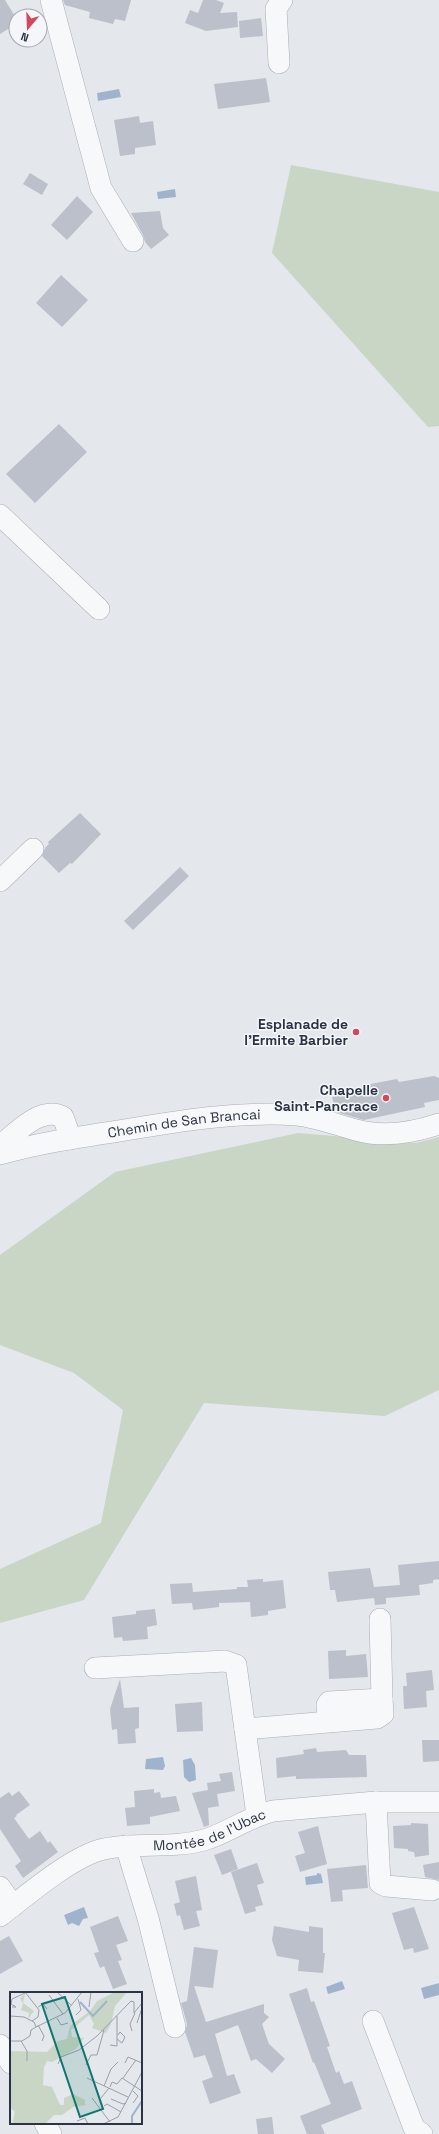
<svg xmlns="http://www.w3.org/2000/svg" width="439" height="2134" font-family="'Space Grotesk',sans-serif">
<style>
.green{fill:#c9d6c5}
.water{fill:#9fb4cc}
.building{fill:#bbc0ca}
.lines{fill:none;stroke-linecap:round;stroke-linejoin:round}
.minor-casing{stroke:#a9aeb7;stroke-width:22}
.minor{stroke:#f7f8fa;stroke-width:21}
.poi-dot{fill:#d1495b;stroke:#f4f6f9;stroke-width:1.5}
.labels{text-anchor:middle;dominant-baseline:central;stroke-width:3;stroke-linejoin:round;paint-order:stroke}
.poi-label{font-size:14px;font-weight:bold;fill:#2b3445;stroke:#f4f6f9;text-anchor:end}
.street-label{font-size:14px;fill:#2b3445;stroke:#f4f6f9}
.inset-river{fill:none;stroke:#9fb4cc;stroke-width:2}
.inset-road{fill:none;stroke:#9a9fa9;stroke-width:1}
.view{fill:#0f766e;fill-opacity:0.15;stroke:#0f766e;stroke-width:2}
.inset-edge{fill:none;stroke:#2b3445;stroke-width:2}
</style>
<rect width="100%" height="100%" fill="#e4e7ec"/>
<path class="green" d="M291,165L439,192V426L428,427L272,253Z
M298,1133L416,1143L439,1137V1390L385,1416L204,1403L84,1600L0,1623V1569L101,1523L123,1410L74,1373L0,1345V1255L115,1172Z"/>
<path class="water" d="M119,89L121,97L98,101L97,93Z
M175,189L176,197L158,199L157,192Z
M163,1757L165,1766L163,1770L145,1769L146,1759Z
M191,1758L195,1765L196,1780L189,1782L184,1777L183,1760Z
M317,1873L321,1874L323,1883L306,1885L305,1877L317,1875Z
M84,1907L88,1918L83,1919L79,1926L72,1923L68,1925L64,1915Z
M342,1981L345,1989L328,1994L326,1987Z
M439,1983V1995L424,1999L421,1988Z"/>
<path class="building" d="M0,0H5L16,18V24L0,34Z
M63,0H131L125,21L115,19L113,24L89,18L90,12L65,5Z
M203,0H216L224,3L220,13L237,12L238,27L206,31L185,23L190,10L198,13Z
M261,18L263,36L240,38L239,21Z
M266,78L270,102L218,109L214,84Z
M139,116L140,123L153,121L156,145L135,148V154L120,156L114,120Z
M30,173L48,184L42,195L23,184Z
M77,196L93,212L67,240L51,225Z
M160,211L163,228L169,235L151,249L145,242L143,235L131,213Z
M61,275L88,300L62,327L36,303Z
M59,424L87,452L35,503L6,474Z
M80,813L101,834L72,864L70,863L59,873L42,856L45,848L49,844L48,842Z
M180,867L189,876L133,930L124,921Z
M434,1076L439,1078V1100L424,1103L425,1107L364,1120L336,1112L332,1097L366,1089L365,1085L397,1079L399,1082Z
M439,1561V1579L433,1580V1583L419,1585L420,1595L386,1598V1604L375,1605L374,1598L337,1602L335,1590H330L328,1572L370,1568L374,1587L400,1585L398,1565Z
M263,1579V1582L283,1580L286,1608L268,1611V1615L251,1617L250,1602L219,1603V1607L193,1610L192,1603L172,1604L170,1584L192,1583L193,1592L237,1589V1587H248L247,1580Z
M155,1609L157,1625L147,1627L148,1639L123,1641L122,1637L114,1638L112,1617L136,1614V1611Z
M346,1650V1656L366,1654L368,1677L329,1679L328,1651Z
M432,1670L434,1690L426,1691L427,1707L404,1709L403,1686H407L406,1673Z
M120,1679L124,1708L139,1707V1728L135,1729L136,1743L118,1744L117,1729L112,1730L110,1709Z
M202,1702L203,1731L177,1732L175,1704Z
M422,1740H439V1761L423,1762Z
M316,1748L317,1752L346,1750L349,1755H366L367,1777L296,1779V1776L277,1778L276,1758L304,1754L303,1750Z
M232,1772L235,1791L217,1794L219,1806L208,1808L209,1825L204,1827L192,1793L208,1790L207,1783L221,1781L219,1774Z
M154,1789V1793L160,1792L161,1798L176,1796L180,1811L150,1817V1824L127,1826L125,1808L135,1807L134,1791Z
M19,1791L30,1805L16,1815L17,1816L14,1818L29,1839L40,1831L48,1843L50,1841L58,1852L23,1878L15,1866L21,1861L0,1829V1798L9,1792L12,1796Z
M411,1823L428,1824L429,1855L415,1857L414,1852L408,1851V1849L394,1848L393,1826L411,1825Z
M318,1826L327,1864L300,1872L295,1856L305,1853L298,1832Z
M231,1849L238,1869L222,1875L214,1855Z
M439,1862V1880L425,1877L423,1865Z
M257,1863L264,1883L257,1885L263,1905L255,1907L256,1911L245,1914L231,1872Z
M366,1865L368,1888L342,1890L343,1901L331,1902L327,1869Z
M196,1876L202,1910L196,1911L200,1926L184,1930L180,1915L177,1916L174,1904L180,1902L175,1881Z
M414,1907L429,1949L414,1953L413,1948L404,1950L392,1913Z
M118,1916L128,1941L116,1945L122,1960L118,1961L127,1984L113,1989L104,1966L100,1968L94,1953L99,1952L90,1927Z
M274,1926L309,1932V1926L323,1928V1953H325L323,1973L298,1971L299,1960L277,1956L272,1940Z
M9,1936L23,1961L0,1974V1941Z
M194,1947L218,1950L213,1988L194,1986L206,2022L264,2004V2013L269,2017L262,2024L269,2044L285,2059L272,2073L256,2059L251,2061L238,2025L215,2034L227,2076L234,2074L241,2093L210,2104L202,2081L213,2077L205,2055L194,2058L185,2032L187,2024L181,2003L187,2001Z
M307,1988L311,2002L314,2001L330,2046L327,2047L336,2073L339,2071L344,2084L352,2081L362,2109L321,2125L325,2134H307L300,2116L331,2104L314,2062L313,2063L289,1994Z
M272,2117L274,2134H258L256,2119Z"/>
<g class="lines">
<g class="minor-casing">
<g id="minor">
<path d="M51,0L101,188L133,241"/>
<path d="M279,63L276,9L282,0"/>
<path d="M0,515L99,609"/>
<path d="M0,881L33,849"/>
<path d="M0,1146C16,1133 41,1105 63,1117L71,1139"/>
<path id="s1" d="M0,1154C39,1143 79,1137 119,1131C178,1121 237,1111 297,1115C317,1117 337,1125 356,1130C384,1138 412,1133 439,1124"/>
<path d="M380,1619L382,1699"/>
<path d="M95,1668L225,1661L236,1665L257,1815"/>
<path d="M245,1729L377,1718L383,1714L382,1699L329,1702L327,1705L328,1721"/>
<path d="M376,1802L380,1883L386,1886L432,1890"/>
<path d="M126,1846L148,1918L175,2027"/>
<path d="M0,1887L13,1906"/>
<path id="s2" d="M0,1916C26,1896 72,1856 104,1849C137,1842 171,1849 204,1840C228,1833 248,1817 273,1811L376,1802H439"/>
<path d="M373,2021L414,2128L422,2134"/>
<path d="M0,2045L11,2063"/>
<path d="M45,2123L51,2134"/>
</g>
</g>
<use href="#minor" class="minor"/>
</g>
<g class="poi-dot">
<circle cx="356" cy="1032" r="4"/>
<circle cx="386" cy="1098" r="4"/>
</g>
<g class="labels">
<g class="poi-label">
<text x="348" y="1024">Esplanade de<tspan x="348" dy="16">l'Ermite Barbier</tspan></text>
<text x="378" y="1090">Chapelle<tspan x="378" dy="16">Saint-Pancrace</tspan></text>
</g>
<g class="street-label">
<text stroke="none"><textPath href="#s1" startOffset="187">Chemin de San Brancai</textPath></text>
<text stroke="none"><textPath href="#s2" startOffset="233">Montée de l'Ubac</textPath></text>
</g>
</g>
<g transform="translate(10 1992)">
<rect width="132" height="132" fill="#e4e7ec"/>
<path d="M105,0H117L105,14L101,32L96,41L82,36L84,32L79,23L61,38L62,45L74,46L66,57L42,70L37,69L34,75L33,93L42,95L50,113H54V106L63,102L75,108V113L63,115L52,123H44L35,132H2L5,120L0,115V59L37,60L48,49L57,47L60,34L80,19L87,9ZM15,2L13,11L24,19L18,27L19,21L11,18L13,12L10,6Z" fill="#c9d6c5"/>
<path class="inset-river" d="M70,10L83,24L97,9M132,51V66M122,132V124L132,109"/>
<path class="inset-road" d="M15,0L29,18L28,25L22,29M47,0L61,13M39,3L53,22M2,15H6L1,12L2,7L15,1M28,15L33,12L37,17M79,15L81,0M66,23L71,18L68,7M0,24L14,25L24,30L26,35M47,26L51,33L58,31M127,31L132,16M28,33L34,44L32,49M122,39L120,32L125,21M107,47L112,51L115,45L110,40L108,43M0,49H12L20,44L21,38L26,35L55,21L72,0M11,49L17,59V69M100,53L107,54V24M115,71L118,65L132,71M48,72L51,65L69,58L87,44L121,9L124,10V21L132,11M76,73L81,63H87L94,38M77,86L118,105M113,86L126,68M94,94L101,77L108,70M100,95L102,90L107,92L112,86L132,99M82,106L100,130M91,106L99,96M101,107L113,112L116,111M123,111L128,104L123,99M94,114L97,112L111,120M67,129L75,126L78,132M93,132L108,125L132,80"/>
<path class="view" d="M55,5L93,117L70,125L32,12Z"/>
<rect width="132" height="132" class="inset-edge"/>
</g>
<g transform="translate(28 28) rotate(199)"><circle r="19" fill="#f4f6f9" stroke="#a4a8b1"/>
<path d="M0-3L7 15L0 10L-7 15Z" fill="#d1495b"/>
<text y="-6" font-size="11" font-weight="bold" text-anchor="middle" fill="#2b3445">N</text>
</g>
</svg>
